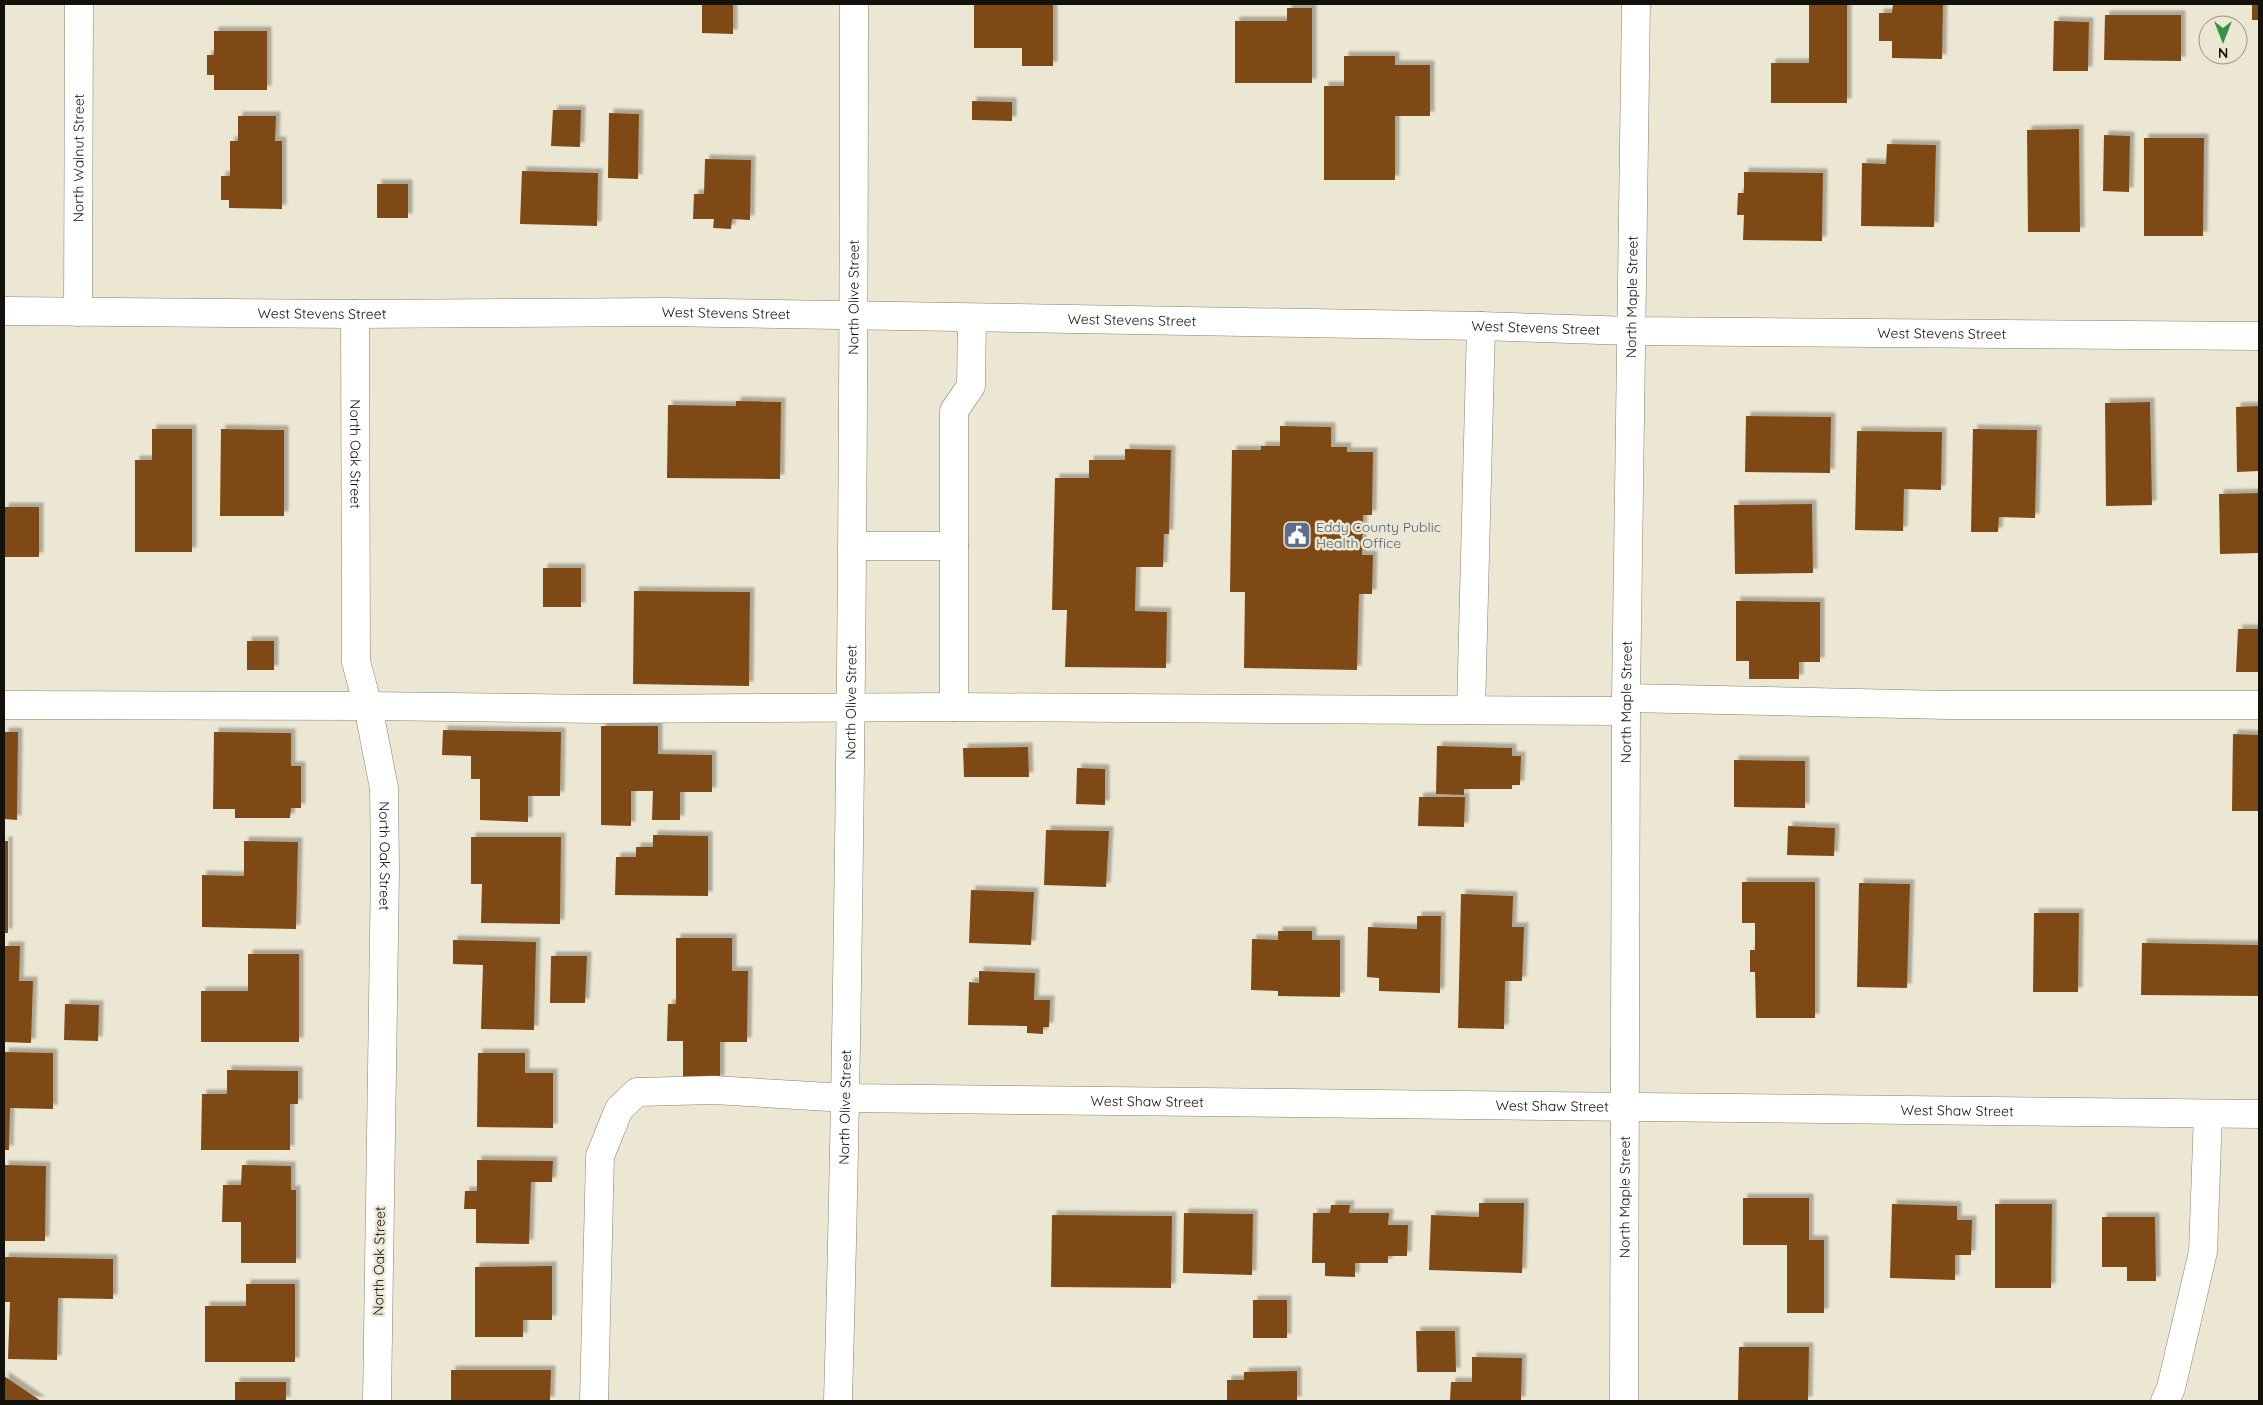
<svg xmlns="http://www.w3.org/2000/svg" width="2263" height="1405" font-family="Quicksand,sans-serif">
<style>
.building{fill:#7f4812;filter:url(#shadow)}
.lines{fill:none;stroke-linecap:round;stroke-linejoin:round}
.minor-casing{stroke:#85826f;stroke-width:29}
.minor{stroke:#fff;stroke-width:28}
.labels{text-anchor:middle;dominant-baseline:central;stroke-width:5;stroke-linejoin:round;paint-order:stroke}
.street-label{font-size:14px;fill:#12110a;stroke:#ebe7d3}
.service-label{font-size:14px;fill:#4e5e75;stroke:#ebe7d3;text-anchor:start}
</style>
<defs>
<filter id="shadow"><feDropShadow dx="4.5" dy="-4.5" stdDeviation="1" flood-color="#0004"/></filter>
</defs>
<rect width="100%" height="100%" fill="#ebe7d3"/>
<path class="building" d="M702,4H733V34L702,33Z
M974,4H1053V66H1022V48H974Z
M1809,4H1847V103H1771V63H1809Z
M1893,4H1943L1942,59L1892,58V41H1879V13H1892Z
M2252,4H2259V20H2252Z
M1287,8H1312V83H1235V21H1287Z
M2105,15H2181V61L2104,60Z
M2054,21L2089,22L2088,71H2053Z
M214,31H267V90H214V75H207V55H214Z
M1344,56H1395V65H1430V116H1395V180H1324V86H1344Z
M972,101L1012,102V121L972,120Z
M553,110H581L580,147L551,146Z
M609,113L639,114L638,179L608,178Z
M238,116H276L275,141H282V209L229,208V200H221V176H230V141H238Z
M2079,129L2080,232H2028L2027,130Z
M2104,135L2130,136L2129,192L2103,191Z
M2144,138H2204L2203,236H2144Z
M1887,144L1936,145L1934,227L1861,226L1862,163L1886,164Z
M705,159L751,160L750,220L732,219L731,229L713,228L714,219H693L694,194H704Z
M522,171L598,173L597,226L520,224Z
M1744,172L1823,173L1822,241L1743,240L1744,215H1737L1738,193H1744Z
M377,184H408V218H377Z
M736,401L781,402L780,479L667,478L668,405L736,406Z
M2150,402L2152,505L2106,506L2105,403Z
M2259,406V471L2237,472L2236,407Z
M1746,416L1831,417L1830,473L1745,472Z
M1280,426L1331,427V447H1347V452H1373L1372,515H1363L1362,555H1373L1372,594H1359L1357,670L1244,668L1245,592H1230L1232,450H1261V446H1280Z
M152,429H192V552H135V460H152Z
M221,429L284,430V516H220Z
M1973,429L2037,430L2035,518L1999,517L1998,532H1971Z
M1857,431L1942,432L1941,490L1904,489L1903,531L1855,530Z
M1125,449L1171,450L1169,534H1164L1163,567H1136L1135,611L1167,612L1166,668L1065,667L1067,610H1052L1055,478H1089V460H1125Z
M2259,493V553L2220,554L2219,494Z
M1812,504L1813,573L1735,574L1734,505Z
M4,507H39V557H4Z
M543,568H581V607H543Z
M634,591L750,592L749,686L633,684Z
M1736,601L1820,602V662H1799V679H1749V661H1736Z
M2238,629H2259V672H2236Z
M247,641H274V670H247Z
M601,726H658V754L712,755V792H680V820H652L653,791H631V826L601,825Z
M443,730L561,732L560,796H528V822L480,820V779H471V756L442,755Z
M4,732H18L17,820L4,819Z
M214,732L291,733V766H301V808H291L290,818H235V809H213Z
M2233,734L2259,735V811H2232Z
M1437,746L1512,748V756H1521L1520,785H1512V789H1464V795L1436,794Z
M1028,747L1029,777H964L963,748Z
M1734,760L1805,761V808L1734,807Z
M1077,768L1105,769V805L1076,804Z
M1419,797H1465L1464,827L1418,826Z
M1788,826L1835,828L1834,856L1787,855Z
M1046,830L1109,831L1106,887L1044,885Z
M653,835L708,836V896L615,895L616,857H636V847H653Z
M471,837H561L560,924L481,923L482,884H471Z
M4,841H8V933H4Z
M244,841L298,842L296,929L202,927V875L244,876Z
M1742,882H1815V1018H1756L1755,972H1750V950H1755V923H1742Z
M1859,883L1910,884L1907,988L1857,987Z
M971,890L1034,892L1031,945L969,943Z
M1461,894L1513,896L1512,927H1524L1522,981H1505L1504,1029L1458,1028Z
M2034,913H2079L2078,992H2033Z
M1417,916H1441L1440,993L1379,991V978L1367,977L1368,927L1417,929Z
M1278,931H1312V940H1340V997L1278,996V991L1251,990L1252,939L1278,940Z
M676,938H732V971H748L747,1042H720V1080H683V1041H667L668,1004H676Z
M453,940L536,942L534,1030L481,1029L483,965L453,964Z
M2142,943L2259,945V996L2141,995Z
M4,946H20L19,981H33L31,1043L4,1042Z
M248,954H299V1042H201V991H248Z
M551,956H587L585,1003H550Z
M979,971L1035,973L1034,1000H1050L1049,1027H1043V1034L1027,1033V1026L968,1025L969,982L979,983Z
M65,1004L99,1005L98,1041L64,1040Z
M4,1052L53,1053V1109L10,1108L9,1150H4Z
M478,1053H525V1073H553V1128L477,1127Z
M227,1070L298,1071V1104H290V1150H201L202,1094H227Z
M477,1160L553,1161L552,1182H531L529,1244L476,1243V1209H464L465,1191H477Z
M4,1165L46,1166L45,1241H4Z
M242,1165L291,1166V1190H296V1263H241V1222H222L223,1185H241Z
M1743,1198H1809V1240H1824V1313H1787V1245H1743Z
M1479,1203H1524L1522,1273L1429,1270L1431,1215L1479,1217Z
M1892,1204L1957,1206V1220H1972L1971,1255H1955V1280L1890,1278Z
M1995,1204H2052L2051,1288H1995Z
M1331,1205H1350L1349,1213H1389L1388,1225H1408L1407,1256H1388V1263H1355V1277L1325,1276V1263H1312L1313,1213H1330Z
M1184,1213L1253,1214L1252,1275L1183,1273Z
M1052,1215L1172,1216L1171,1288L1051,1287Z
M2102,1217H2155L2156,1281H2127V1267H2102Z
M4,1257L113,1259V1299L58,1298L57,1360L8,1359L10,1302H4Z
M552,1266V1320H523V1337H475V1267Z
M246,1284H295V1362H205V1306H246Z
M1253,1300H1287V1338H1253Z
M1416,1331H1455L1456,1372H1417Z
M1739,1347H1809L1808,1401H1738Z
M1472,1357L1522,1358L1521,1401H1450L1451,1382H1472Z
M451,1370H551L550,1401H451Z
M1297,1371V1401H1227V1380H1244V1372Z
M4,1376L41,1401H4Z
M235,1382H286V1401H235Z"/>
<g class="lines">
<g class="minor-casing">
<g id="minor">
<path id="s1" d="M4,311L355,314L666,312L1481,326L1631,331L2259,336"/>
<path id="s2" d="M78,312L79,4"/>
<path id="s3" d="M355,314L356,662L368,706L384,788L385,870L377,1401"/>
<path d="M853,546H954"/>
<path d="M1626,698L1948,705H2259"/>
<path d="M4,705L368,706L599,709L954,707L1626,711"/>
<path d="M954,707V411L971,386L972,318"/>
<path d="M1471,710L1481,326"/>
<path id="s4" d="M594,1401L600,1156L619,1109L637,1092L714,1090L846,1098L2259,1114"/>
<path id="s5" d="M838,1401C851,935 854,470 854,4"/>
<path id="s6" d="M1624,1401L1626,698L1636,4"/>
<path d="M2165,1401L2171,1388L2203,1252L2208,1114"/>
</g>
</g>
<use href="#minor" class="minor"/>
</g>
<defs>
<g id="civic-square" transform="scale(1.4375)"><rect x="-9" y="-9" width="18" height="18" rx="4" fill="#5c6f8a" stroke="#ebe7d3"/><path d="M-.6-6.5H3V-4.5H.6V-3L4-1V1h2V6H-6V1h2V-1L-.6-3ZM-1.2 2.5V6h2.4V2.5Z" fill="#fff"/></g>
</defs>
<g fill-rule="evenodd">
<use href="#civic-square" x="1297" y="535"/>
</g>
<g class="labels">
<g class="street-label">
<text stroke="none"><textPath href="#s2" startOffset="154">North Walnut Street</textPath></text>
<text stroke="none"><textPath href="#s5" startOffset="1104">North Olive Street</textPath></text>
<text stroke="none"><textPath href="#s6" startOffset="1104">North Maple Street</textPath></text>
<text stroke="none"><textPath href="#s1" startOffset="722">West Stevens Street</textPath></text>
<text stroke="none"><textPath href="#s1" startOffset="318">West Stevens Street</textPath></text>
<text stroke="none"><textPath href="#s1" startOffset="1128">West Stevens Street</textPath></text>
<text stroke="none"><textPath href="#s1" startOffset="1532">West Stevens Street</textPath></text>
<text stroke="none"><textPath href="#s1" startOffset="1938">West Stevens Street</textPath></text>
<text stroke="none"><textPath href="#s3" startOffset="140">North Oak Street</textPath></text>
<text stroke="none"><textPath href="#s6" startOffset="699">North Maple Street</textPath></text>
<text stroke="none"><textPath href="#s5" startOffset="699">North Olive Street</textPath></text>
<text stroke="none"><textPath href="#s3" startOffset="545">North Oak Street</textPath></text>
<text stroke="none"><textPath href="#s4" startOffset="831">West Shaw Street</textPath></text>
<text stroke="none"><textPath href="#s4" startOffset="1236">West Shaw Street</textPath></text>
<text stroke="none"><textPath href="#s5" startOffset="294">North Olive Street</textPath></text>
<text stroke="none"><textPath href="#s4" startOffset="1641">West Shaw Street</textPath></text>
<text stroke="none"><textPath href="#s6" startOffset="204">North Maple Street</textPath></text>
<text transform="translate(379 1261) rotate(-89)">North Oak Street</text>
</g>
<g class="service-label">
<text x="1316" y="527">Eddy County Public<tspan x="1316" dy="16">Health Office</tspan></text>
</g>
</g>
<rect width="2263" height="1405" fill="none" stroke="#12110a" stroke-width="10"/>
<g transform="translate(2223 40) rotate(180)"><circle r="24" fill="#ebe7d3" stroke="#949183"/>
<path d="M0-4L9 19L0 12L-9 19Z" fill="#369244"/>
<text y="-8" font-size="14" font-weight="bold" text-anchor="middle" fill="#12110a">N</text>
</g>
</svg>
